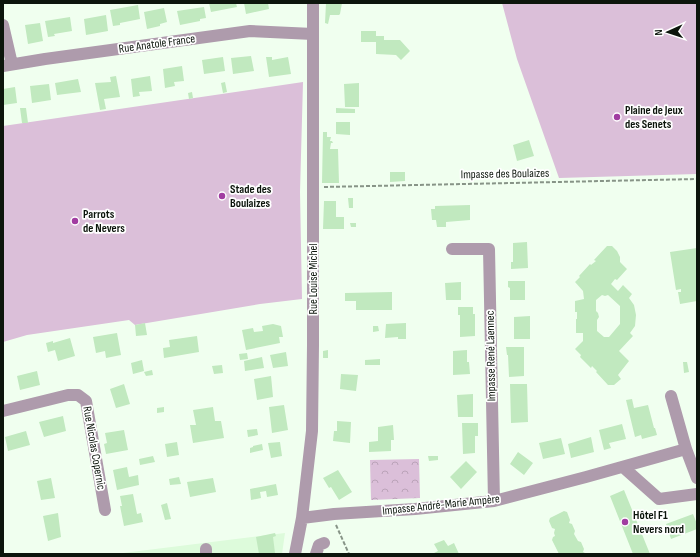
<svg xmlns="http://www.w3.org/2000/svg" width="700" height="557" font-family="'Sofia Sans Condensed',sans-serif">
<style>
.built{fill:#ddfbdb}
.park{fill:url(#park-crowns)}
.pitch{fill:#dbbfd9}
.building{fill:#c1e9bf;fill-rule:evenodd}
.lines{fill:none;stroke-linecap:round;stroke-linejoin:round}
.path{stroke:#879487;stroke-width:2;stroke-dasharray:4 2;stroke-linecap:butt}
.minor{stroke:#ae9bac;stroke-width:12}
.poi-dot{fill:#a13ca1;stroke:#fff;stroke-width:1.5}
.labels{text-anchor:middle;dominant-baseline:central;stroke-width:3.5;stroke-linejoin:round;paint-order:stroke}
.street-label{font-size:12px;fill:#0c150c;stroke:#fff}
.poi-label{font-size:12px;font-weight:bold;fill:#0c150c;stroke:#fff;text-anchor:start}
</style>
<defs>
<pattern id="park-crowns" width="20" height="18" patternUnits="userSpaceOnUse"><rect width="20" height="18" fill="#dbbfd9"/><path d="M2 6a3 3 0 1 1 6 0M12 15a3 3 0 1 1 6 0" fill="none" stroke="#bba3b9"/></pattern>
</defs>
<rect width="100%" height="100%" fill="#f0ffef"/>
<path class="built" d="M285,533L282,554H115Z"/>
<path class="park" d="M419,459L420,498L371,500L370,460Z"/>
<path class="pitch" d="M502,3H697V174L559,178L517,59Z
M303,82L300,192L302,299L260,304L135,325L129,320L27,335L3,342V126Z"/>
<path class="building" d="M209,3H236L237,7L211,12Z
M244,3H268L269,9L246,14Z
M326,3H342L340,14L339,15H330L328,24L325,23Z
M138,5L140,19L120,23V25L113,26L110,10Z
M204,7L206,18L200,19V21L180,25L177,11Z
M164,8L167,22L160,24V26L147,29L144,12Z
M106,15L108,31L86,35L84,19Z
M70,17L72,31L54,34L55,36L48,37L45,21Z
M40,23L43,41L28,44L25,25Z
M361,31H376V36H384V40H400L410,51L401,60L396,55L376,54V42H361Z
M251,56L254,71L233,74L231,58Z
M223,57L225,71L204,74L202,60Z
M266,57H272V60L288,57L291,74L269,77Z
M182,66L184,81L174,82L175,86L165,88L163,69Z
M116,76L120,97L104,99L106,109L100,110L95,83L111,82L110,77Z
M150,76L152,91L139,92L140,96L133,97L131,79Z
M78,79L81,92L57,95L55,83Z
M225,82L227,92L223,93L221,83Z
M359,83V107H345L344,84Z
M49,84L51,100L32,103L30,86Z
M15,87L17,103L3,105V89Z
M192,92L193,98L189,99L188,93Z
M20,108H26L28,123H22Z
M336,108L355,109V113H336Z
M336,122H350V135L336,134Z
M323,132H327V137H331L330,141H332L333,143H331L330,149H338L339,183H322Z
M529,140L534,156L517,161L513,145Z
M390,172H405V181L390,182Z
M348,198H353V208H349Z
M324,201H336V217H344V229H323Z
M470,205V220L446,222V227H437L436,220H432L431,209H435V206Z
M350,223H356V227H351Z
M527,242L528,268L511,269V262H513V243Z
M607,246H612L617,251L620,257V262L627,269L617,280L615,279L611,284L618,291L623,285L632,294L629,298L634,305L636,315L635,326L630,333L633,336L619,351L629,361L618,375L621,379L614,385H608L596,372L597,371L592,366L591,368L580,357L581,355L575,349L583,341V333H576V319H577V312H575V301L584,299L583,291L575,282L580,277L579,276L590,264L591,265L596,261L594,260ZM602,295L605,296L608,295L620,306V324L609,337H604L597,331V320L599,317L598,313L596,311V300Z
M697,248V301L680,304L678,292H681V289L676,290L670,252Z
M508,281H525V300H510V288L508,287Z
M461,282V300H446L445,283Z
M392,292V310H356V301H345V293Z
M458,307H473V314H475V336L460,337V315H458Z
M530,316V339H514V317Z
M145,323L147,335L136,336L135,325Z
M406,323V339H398V337L385,338L386,324Z
M273,324L281,326L283,337H279L280,343L246,350L242,330L253,328L254,332L263,331L262,326Z
M373,326H378L379,331L373,332Z
M117,333L121,355L106,358L105,351L96,353L93,337Z
M197,336L199,352L164,358L163,348L170,347L169,340Z
M70,338L75,356L58,361L55,350L48,352L46,343L53,341V343Z
M506,347H524V376L509,377L508,355H507Z
M328,350V358H323V351Z
M467,350V362H469L470,374L453,375V351Z
M286,352L288,366L273,368L270,355Z
M247,353L248,359L240,360L239,354Z
M262,357L264,368L245,371L244,361Z
M380,359V365H365V360Z
M142,360L144,371L133,374L131,363Z
M683,362H687L689,372L684,373Z
M222,365L223,373L214,374L212,366Z
M152,370L153,375L146,376L144,372Z
M37,371L40,385L20,390L17,376Z
M341,374L358,375L356,391L340,389Z
M271,376L273,397L257,400L254,379Z
M124,384L130,404L116,408L110,389Z
M510,384H527L528,422L511,423Z
M473,394V417H458L457,395Z
M632,399L634,408L648,405L654,428H655L657,435L642,439L641,435L635,437L626,400Z
M284,405L288,430L272,433L269,407Z
M164,407V412L157,413V408Z
M213,407L215,421H221L224,438L193,443L190,425H196L193,410Z
M63,416L66,431L44,437L39,422Z
M337,421L351,422L350,443L333,441L334,431H337Z
M462,423H478V436H475V453L463,454Z
M622,424L626,439L609,443L611,448L604,450L599,430Z
M393,425L394,440H391V451L369,452V442L378,441V427Z
M257,429L258,435L248,437L247,430Z
M124,430L128,450L106,454L104,444L107,443L105,433Z
M26,431L30,445L8,451L5,437Z
M591,437L594,452L571,458L568,444Z
M561,438L565,454L543,459L539,443Z
M177,442L179,455L167,457L165,444Z
M280,442L282,456L271,458L268,443Z
M262,444L263,450L250,453V448L253,447V446Z
M518,452L533,463L524,475L510,464Z
M153,456L155,462L140,465L139,459Z
M428,456H438V460L429,461Z
M466,461L477,472L461,489L450,477Z
M127,467L129,477L138,475L139,485L117,490L113,470Z
M338,470L352,492L339,500L331,487L329,488L323,478Z
M179,477L181,484L170,485L169,479Z
M51,478L55,498L41,500L37,481Z
M213,478L216,492L190,497L187,482Z
M276,484L278,495L267,497L266,491L260,492L261,498L251,500L250,489Z
M624,490L650,554H633L610,496Z
M133,494L137,514L141,513L143,522L124,526L120,506H122L120,496Z
M167,503L171,519L165,520L161,505Z
M564,511L567,512L570,520L569,523L572,524L575,531L574,534L578,541L581,542L584,549L583,552L587,554H559L552,540L553,537L555,536L554,533L555,529L552,528L549,521L550,518Z
M58,513L61,537L48,541L43,516Z
M693,514L697,524V529L671,539L666,524Z
M275,533L276,536L273,537L275,553L259,554L256,537Z
M444,540L448,546L454,543L459,554H432L438,551L434,544Z"/>
<g class="lines">
<path class="path" d="M324,187L697,179
M336,525L349,554"/>
<path class="minor" d="M3,25L12,64
M3,66L45,59L250,31L313,34
M452,249H489L494,501
M671,396L686,449L697,478
M3,411L68,395H78L86,401L105,510
M623,467L659,499L697,494
M302,518L334,514L415,509L494,501L586,477L686,449
M206,554V549
M295,554L302,518L312,431L313,345V3
M316,554L319,545L324,543"/>
</g>
<g class="poi-dot">
<circle cx="617" cy="117" r="4"/>
<circle cx="222" cy="196" r="4"/>
<circle cx="75" cy="221" r="4"/>
<circle cx="625" cy="522" r="4"/>
</g>
<g class="labels">
<g class="street-label">
<text transform="translate(157 44) rotate(-8)">Rue Anatole France</text>
<text transform="translate(505 174) rotate(-1)">Impasse des Boulaizes</text>
<text transform="translate(313 279) rotate(-90)">Rue Louise Michel</text>
<text transform="translate(491 356) rotate(-91)">Impasse René Laennec</text>
<text transform="translate(94 448) rotate(80)">Rue Nicolas Copernic</text>
<text transform="translate(441 505) rotate(-6)">Impasse André-Marie Ampère</text>
</g>
<g class="poi-label">
<text x="625" y="110">Plaine de Jeux<tspan x="625" dy="14">des Senets</tspan></text>
<text x="230" y="189">Stade des<tspan x="230" dy="14">Boulaizes</tspan></text>
<text x="83" y="214">Parrots<tspan x="83" dy="14">de Nevers</tspan></text>
<text x="633" y="515">Hôtel F1<tspan x="633" dy="14">Nevers nord</tspan></text>
</g>
</g>
<rect width="700" height="557" fill="none" stroke="#0c150c" stroke-width="8"/>
<g transform="translate(668 32) rotate(267)" stroke="#ffffff" stroke-width="3" paint-order="stroke">
<path d="M0-3L7 15L0 10L-7 15Z" fill="#0c150c"/>
<text y="-6" font-size="11" font-weight="bold" text-anchor="middle" fill="#0c150c">N</text>
</g>
</svg>
